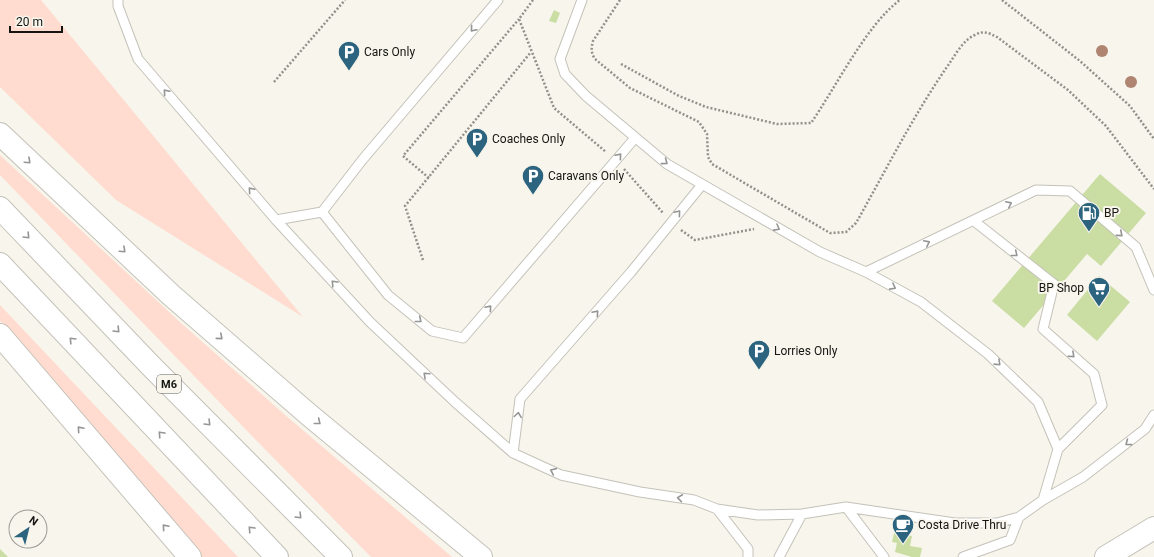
<svg xmlns="http://www.w3.org/2000/svg" width="1154" height="557" font-family="Roboto,sans-serif">
<style>
.green{fill:#ffdccf}
.building{fill:#cadda2}
.lines{fill:none;stroke-linecap:round;stroke-linejoin:round}
.lane-casing{stroke:#c4c2b9;stroke-width:11}
.highway-casing{stroke:#c4c2b9;stroke-width:24}
.path{stroke:#919089;stroke-width:2.5;stroke-dasharray:2 2;stroke-linecap:butt}
.lane{stroke:#fff;stroke-width:9}
.highway{stroke:#fff;stroke-width:22}
.tree{fill:#af8571}
.oneway{stroke:#959594}
.labels{text-anchor:middle;dominant-baseline:central;stroke-width:4;stroke-linejoin:round;paint-order:stroke}
.shield{fill:#f7f5ec;stroke:#585853;stroke-width:1}
.shield-label{font-size:11px;font-weight:bold;fill:#141411}
.poi-label{font-size:12px;fill:#141411;stroke:#f7f5ec;text-anchor:start}
</style>
<rect width="100%" height="100%" fill="#f7f5ec"/>
<path class="green" d="M0,0H41L303,317L116,200L0,87Z
M0,155L181,323L284,414L452,557H371L254,438L0,175Z
M0,305L238,557H199L62,392L0,321Z"/>
<path class="building" d="M554,10L560,13L556,23L549,21Z
M1100,174L1146,213L1101,266L1087,254L1024,328L992,301Z
M1099,276L1130,302L1097,341L1067,315Z
M894,533L912,536L910,546L922,548L920,557H912L895,552L897,543L892,542Z
M0,549L8,557H0Z"/>
<g class="lines">
<g class="lane-casing">
<path id="lane" d="M118,0V6L138,59L276,220L370,322L455,402L513,453L561,475L640,492L694,500L717,509L758,515L802,514L846,507L955,523H997L1019,517L1043,500L1058,449L1038,402L988,354L921,302L866,272L820,252L667,164L586,96L565,74L560,59L582,0
M322,212L388,295L432,331L463,338L635,138
M276,220L322,212L363,159L498,0
M974,221L1054,284L1043,329L1094,374L1102,405L1058,449
M866,272L1036,190L1070,191L1136,247L1154,290
M513,453L520,399L631,272L701,186
M1043,500L1083,477L1145,429L1154,415
M846,507L884,557
M717,509L748,549V557
M779,557L802,514
M963,557L1010,540L1019,517"/>
</g>
<g class="highway-casing">
<path id="highway" d="M0,134L171,295L308,414L481,557
M0,208L151,366L341,557
M0,264L277,557
M0,335L190,557
M1106,557L1154,528"/>
</g>
<path class="path" d="M533,0L519,19L554,108L606,152
M620,0L593,41C591,48 591,53 595,59L630,88L699,122L707,134L708,157L712,164L830,233L846,232L856,223C886,170 914,114 949,64C956,54 963,40 975,35C983,30 989,33 997,37L1068,90L1106,126L1154,189
M1002,0L1080,61L1130,106L1154,139
M621,64L679,96L706,107L777,124L811,123C836,87 867,24 900,0
M274,82L345,0
M624,169L663,213
M429,178L403,156L519,19
M681,230L695,240L754,229
M423,260L405,206L531,52"/>
<use href="#lane" class="lane"/>
<use href="#highway" class="highway"/>
</g>
<g class="tree">
<circle cx="1102" cy="51" r="6"/>
<circle cx="1131" cy="82" r="6"/>
</g>
<defs><path id="oneway-chevron" d="M-2-3.5L2.5 0L-2 3.5" fill="none" stroke-width="1.6" stroke-linecap="round" stroke-linejoin="round"/></defs>
<g class="oneway">
<use href="#oneway-chevron" transform="translate(473 29) rotate(131)"/>
<use href="#oneway-chevron" transform="translate(166 92) rotate(-131)"/>
<use href="#oneway-chevron" transform="translate(619 156) rotate(-49)"/>
<use href="#oneway-chevron" transform="translate(28 161) rotate(43)"/>
<use href="#oneway-chevron" transform="translate(665 162) rotate(37)"/>
<use href="#oneway-chevron" transform="translate(251 190) rotate(-131)"/>
<use href="#oneway-chevron" transform="translate(1009 204) rotate(-26)"/>
<use href="#oneway-chevron" transform="translate(678 213) rotate(-50)"/>
<use href="#oneway-chevron" transform="translate(777 228) rotate(29)"/>
<use href="#oneway-chevron" transform="translate(1120 234) rotate(40)"/>
<use href="#oneway-chevron" transform="translate(27 236) rotate(46)"/>
<use href="#oneway-chevron" transform="translate(927 243) rotate(-26)"/>
<use href="#oneway-chevron" transform="translate(123 250) rotate(43)"/>
<use href="#oneway-chevron" transform="translate(1015 254) rotate(39)"/>
<use href="#oneway-chevron" transform="translate(334 283) rotate(-133)"/>
<use href="#oneway-chevron" transform="translate(893 287) rotate(28)"/>
<use href="#oneway-chevron" transform="translate(489 308) rotate(-49)"/>
<use href="#oneway-chevron" transform="translate(596 313) rotate(-49)"/>
<use href="#oneway-chevron" transform="translate(419 320) rotate(39)"/>
<use href="#oneway-chevron" transform="translate(117 330) rotate(46)"/>
<use href="#oneway-chevron" transform="translate(220 337) rotate(41)"/>
<use href="#oneway-chevron" transform="translate(72 340) rotate(-134)"/>
<use href="#oneway-chevron" transform="translate(1072 355) rotate(42)"/>
<use href="#oneway-chevron" transform="translate(998 363) rotate(44)"/>
<use href="#oneway-chevron" transform="translate(426 375) rotate(-137)"/>
<use href="#oneway-chevron" transform="translate(518 415) rotate(-82)"/>
<use href="#oneway-chevron" transform="translate(318 422) rotate(39)"/>
<use href="#oneway-chevron" transform="translate(208 423) rotate(45)"/>
<use href="#oneway-chevron" transform="translate(80 429) rotate(-131)"/>
<use href="#oneway-chevron" transform="translate(161 434) rotate(-133)"/>
<use href="#oneway-chevron" transform="translate(1128 443) rotate(143)"/>
<use href="#oneway-chevron" transform="translate(553 471) rotate(-156)"/>
<use href="#oneway-chevron" transform="translate(680 498) rotate(-172)"/>
<use href="#oneway-chevron" transform="translate(299 516) rotate(45)"/>
<use href="#oneway-chevron" transform="translate(165 527) rotate(-131)"/>
<use href="#oneway-chevron" transform="translate(251 529) rotate(-133)"/>
</g>
<defs>
<g id="parking-pin" transform="scale(1.15)"><path d="M0 17L-7.5 6A9.5 9.5 0 1 1 7.5 6Z" fill="#2c637e" stroke="#f7f5ec"/><path d="M-3.5-5.5H1a3.5 3.5 0 0 1 0 7H-1V5.5H-3.5ZM-1-3.4V-.6H.8a1.4 1.4 0 0 0 0-2.8Z" fill="#fff"/></g>
<g id="fuel-pin" transform="scale(1.15)"><path d="M0 17L-7.5 6A9.5 9.5 0 1 1 7.5 6Z" fill="#2c637e" stroke="#f7f5ec"/><path d="M-5.5-6h7V0h2V4h1.3V-2.5L3-4.5l.8-.8L6-3V5H2.5V1h-1V6h-7ZM-4.2-4.7v3.2H.2V-4.7Z" fill="#fff"/></g>
<g id="supermarket-pin" transform="scale(1.15)"><path d="M0 17L-7.5 6A9.5 9.5 0 1 1 7.5 6Z" fill="#2c637e" stroke="#f7f5ec"/><path d="M-6-5.5h2.5l.6 2H6L4.5 2H-2.5L-4.4-4H-6ZM-1.5 3.2a1.3 1.3 0 1 0 .1 0ZM3 3.2a1.3 1.3 0 1 0 .1 0Z" fill="#fff"/></g>
<g id="cafe-pin" transform="scale(1.15)"><path d="M0 17L-7.5 6A9.5 9.5 0 1 1 7.5 6Z" fill="#2c637e" stroke="#f7f5ec"/><path d="M-5.5-4.5H6V0H3Q3 3.5 0 3.5H-2.5Q-5.5 3.5-5.5 0ZM3-3.2v2h1.7v-2ZM-6 4.5H4V6H-6Z" fill="#fff"/></g>
</defs>
<g fill-rule="evenodd">
<use href="#parking-pin" x="349" y="52"/>
<use href="#parking-pin" x="477" y="139"/>
<use href="#parking-pin" x="533" y="176"/>
<use href="#fuel-pin" x="1089" y="213"/>
<use href="#supermarket-pin" x="1099" y="288"/>
<use href="#parking-pin" x="759" y="351"/>
<use href="#cafe-pin" x="903" y="525"/>
</g>
<g class="labels">
<rect class="shield" x="157" y="375" width="24" height="18" rx="3"/>
<g class="shield-label">
<text x="169" y="384">M6</text>
</g>
<g class="poi-label">
<text x="364" y="52">Cars Only</text>
<text x="492" y="139">Coaches Only</text>
<text x="548" y="176">Caravans Only</text>
<text x="1104" y="213">BP</text>
<text x="1084" y="288" text-anchor="end">BP Shop</text>
<text x="774" y="351">Lorries Only</text>
<text x="918" y="525">Costa Drive Thru</text>
</g>
</g>
<g transform="translate(28 529) rotate(35)"><circle r="19" fill="#f7f5ec" stroke="#9c9b94"/>
<path d="M0-3L7 15L0 10L-7 15Z" fill="#2c637e"/>
<text y="-6" font-size="11" font-weight="bold" text-anchor="middle" fill="#141411">N</text>
</g>
<path d="M10 26v6h52v-6" fill="none" stroke="#141411" stroke-width="2"/>
<text x="16" y="26" font-size="12" fill="#141411" stroke="#f7f5ec" stroke-width="3" paint-order="stroke">20 m</text>
</svg>
